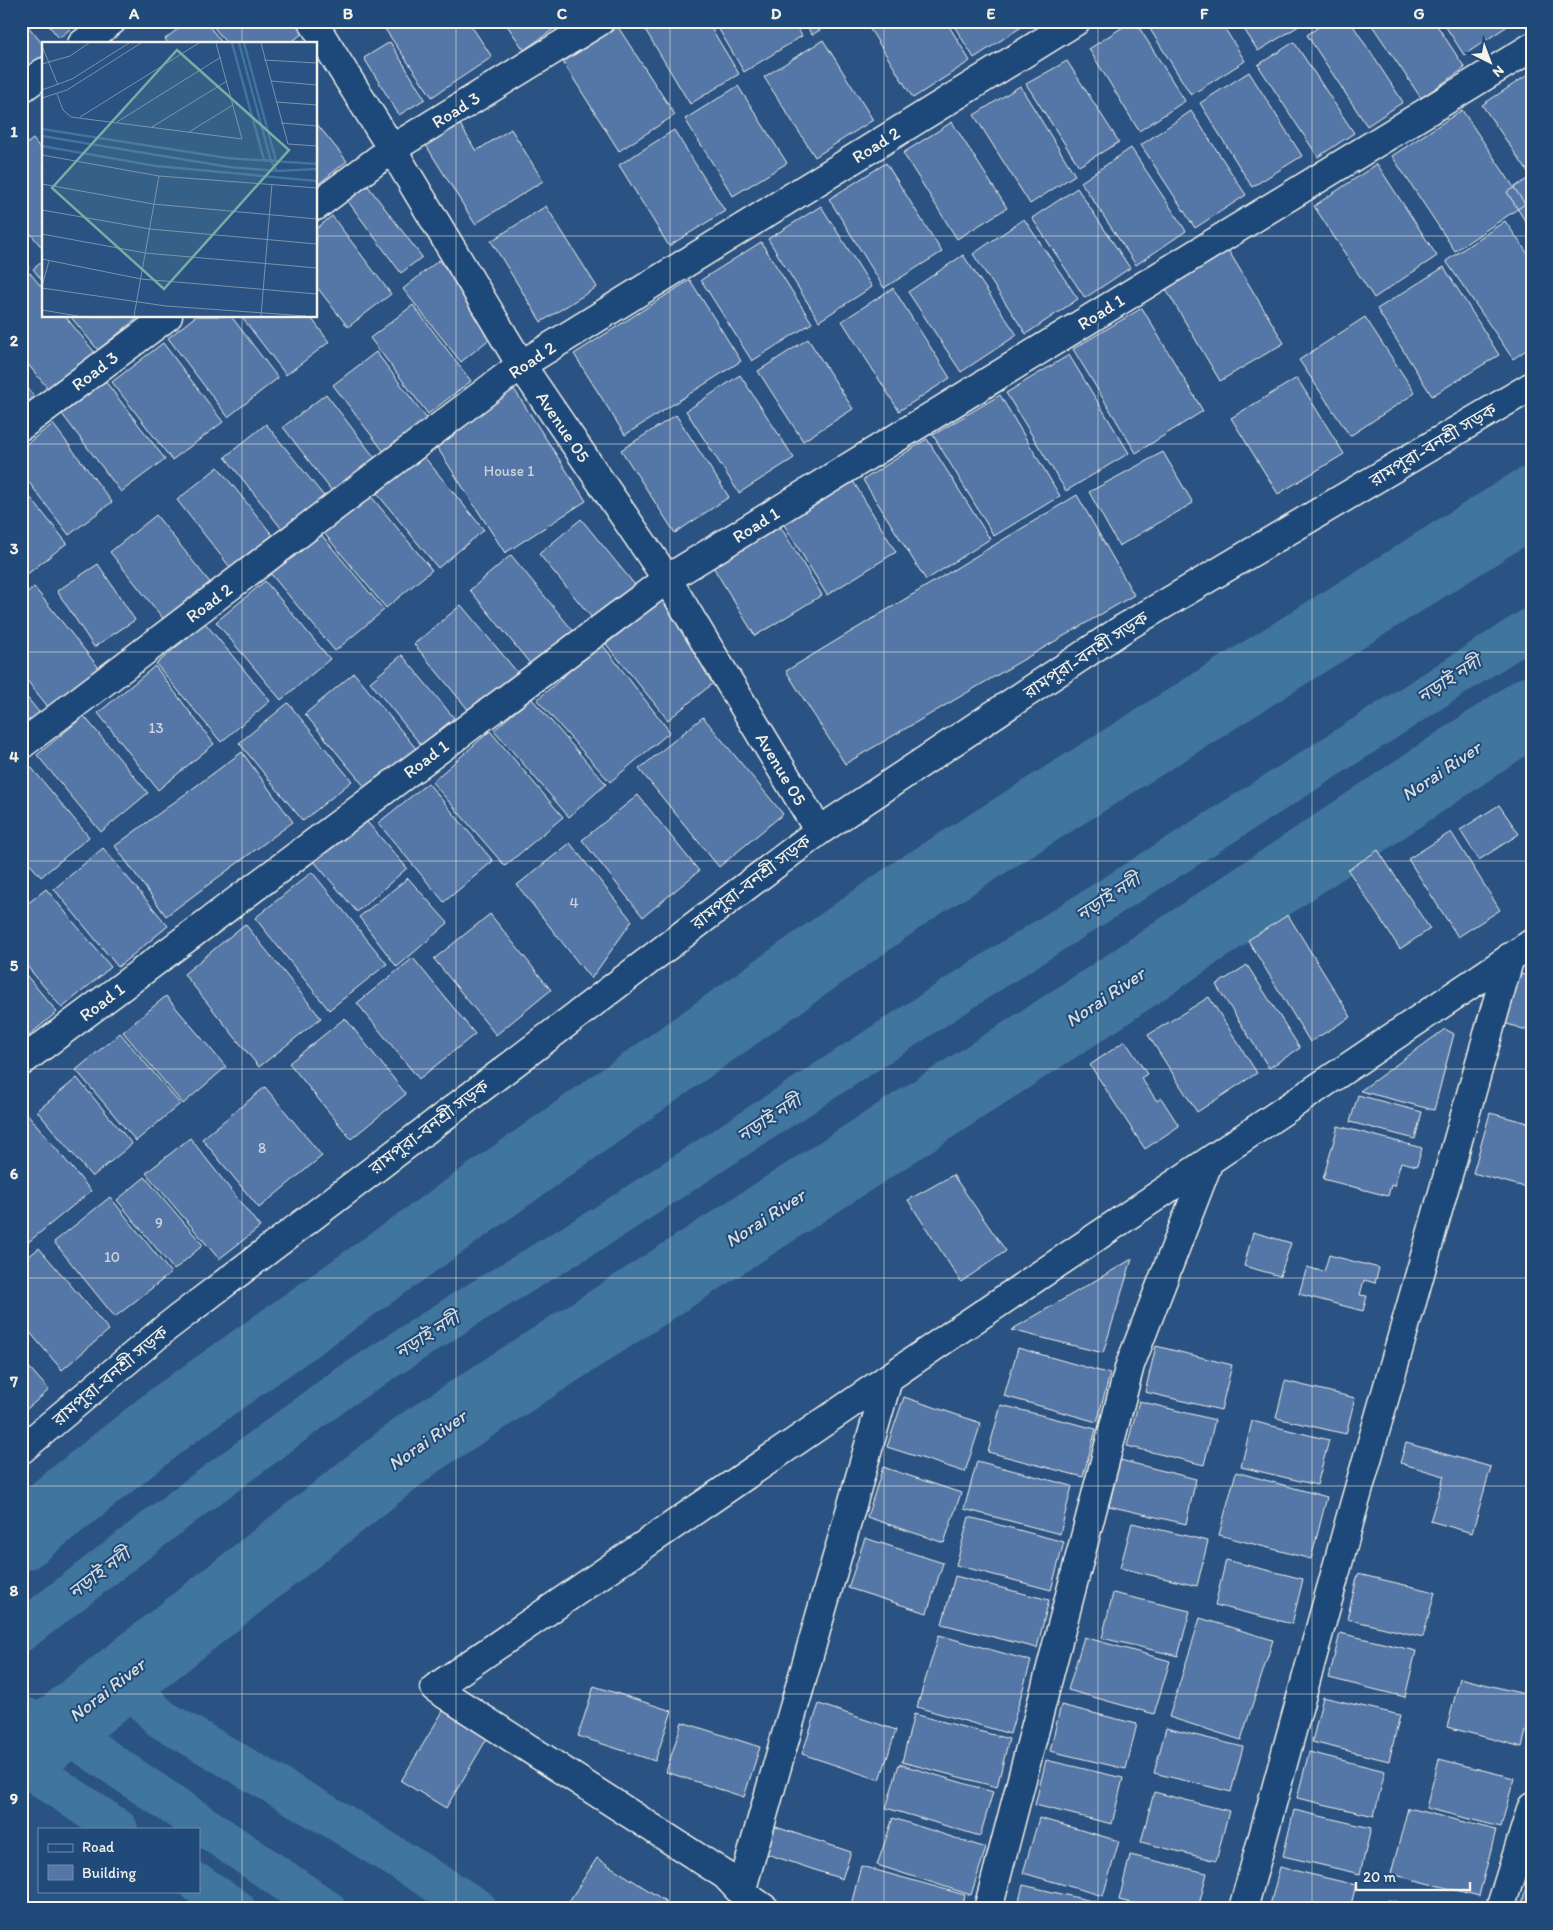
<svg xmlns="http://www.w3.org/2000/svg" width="1553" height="1930" font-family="Itim,'Noto Sans Bengali',sans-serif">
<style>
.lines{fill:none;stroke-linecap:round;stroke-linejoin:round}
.canal{stroke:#40749d;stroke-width:40}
.river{stroke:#40749d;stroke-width:69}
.building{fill:#5577a7;stroke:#f4f1e8}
.minor-casing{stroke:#f4f1e8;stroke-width:31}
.major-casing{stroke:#f4f1e8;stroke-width:31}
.minor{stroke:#1f4a7a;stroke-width:28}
.major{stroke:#1f4a7a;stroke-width:28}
.grid{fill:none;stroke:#f4f1e8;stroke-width:1;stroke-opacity:0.55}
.labels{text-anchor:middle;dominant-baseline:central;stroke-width:4;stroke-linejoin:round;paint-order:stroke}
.number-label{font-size:15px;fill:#ccd2d8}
.street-label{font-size:18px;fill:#f4f1e8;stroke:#1f4a7a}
.water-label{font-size:19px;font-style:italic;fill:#d9dedd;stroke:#1f4a7a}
.inset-river{fill:none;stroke:#40749d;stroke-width:2.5}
.inset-road{fill:none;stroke:#7b92ab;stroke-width:1}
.view{fill:#76ada5;fill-opacity:0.15;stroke:#76ada5;stroke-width:2.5}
.inset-edge{fill:none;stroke:#f4f1e8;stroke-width:2.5}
.neatline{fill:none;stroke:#f4f1e8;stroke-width:2}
.grid-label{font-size:16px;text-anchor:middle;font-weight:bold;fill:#f4f1e8}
</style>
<rect width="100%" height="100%" fill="#2a5383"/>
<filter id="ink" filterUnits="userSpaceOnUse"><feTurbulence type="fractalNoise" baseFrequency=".02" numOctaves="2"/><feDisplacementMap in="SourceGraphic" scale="10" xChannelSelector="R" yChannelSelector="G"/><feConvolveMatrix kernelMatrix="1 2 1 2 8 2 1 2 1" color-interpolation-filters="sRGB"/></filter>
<g filter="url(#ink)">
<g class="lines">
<path class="canal" d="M21,1632L185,1505L343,1388L465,1309L607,1223L1001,966L1282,788L1532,627
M21,1716L61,1729L326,1909
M21,1758L122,1678L160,1718L339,1822L478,1909
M21,1763L118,1829
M199,1884L236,1909"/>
<path class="river" d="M21,1536L171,1417L914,890L1532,501
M21,1758L419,1443L1104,998L1532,710"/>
</g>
<path class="building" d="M21,21H24L44,46V55L21,73Z
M45,21H80L59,38Z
M188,21H205L223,44H169L165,39Z
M209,21H294L303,33L289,44H227Z
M468,21L492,57L432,97L380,22Z
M504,21H565L524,50Z
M640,21H707L739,74L690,104Z
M714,21H793L802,36L744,72Z
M804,21H834L812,35Z
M865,21H946L970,61L913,98Z
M951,21H1024L1026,24L974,58Z
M1132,21H1135L1185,101L1139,131L1089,49Z
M1145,21H1220L1245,61L1191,95Z
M1239,21H1307L1258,51Z
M1327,21H1350L1403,102L1367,126L1307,35Z
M1369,21H1434L1465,68L1421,98Z
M1442,21H1507L1509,25L1464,55Z
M618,27L675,115L619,151L563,62Z
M823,40L873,120L815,157L764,77Z
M390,42L425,99L399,115L364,58Z
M1294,42L1354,133L1318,157L1258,65Z
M1067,61L1119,142L1079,166L1026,84Z
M1249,72L1302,156L1252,187L1200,103Z
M1532,72V178L1482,105Z
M738,86L787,163L733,196L685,119Z
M1020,86L1075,175L1030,204L974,115Z
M1462,110L1525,204L1455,251L1392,156Z
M1191,111L1246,195L1195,228L1141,145Z
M458,121L476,151L511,129L543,181L475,224L424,142Z
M952,122L1007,208L957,239L903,153Z
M316,123L347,161L316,186Z
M674,130L725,211L669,246L619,165Z
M33,139L44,153V250L21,222V148Z
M1131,148L1186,231L1136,265L1081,182Z
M886,163L942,252L884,288L829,199Z
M1377,164L1437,256L1374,298L1314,206Z
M1532,176V232L1507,192Z
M361,177L422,257L401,273L341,192Z
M1077,188L1130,268L1085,298L1032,218Z
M546,206L597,287L541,322L491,241Z
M821,206L872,287L819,321L768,239Z
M332,216L391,294L348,327L316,286V229Z
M1024,219L1078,299L1026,334L973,254Z
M1505,221L1532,260V346L1513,359L1446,261Z
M761,242L812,323L752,361L701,280Z
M1227,248L1284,343L1220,381L1164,286Z
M963,255L1017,335L961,372L908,292Z
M21,258L29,267L21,274Z
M44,260V283L33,269Z
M439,260L497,333L461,362L403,289Z
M1444,267L1499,355L1432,396L1377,309Z
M30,273L44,290V316H65L96,354L50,391L21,356V280Z
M690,280L741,361L625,435L574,354Z
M893,288L950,378L899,411L842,321Z
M413,305L471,381L428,414L370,338Z
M1142,308L1203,411L1136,453L1073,349Z
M70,316H140L98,350Z
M196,316H231L278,378L228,417L168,338Z
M241,316H310L329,342L286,375Z
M1365,317L1415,393L1350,436L1299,360Z
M808,339L853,409L803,441L758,371Z
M163,343L223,422L172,460L112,382Z
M376,352L434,428L391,461L333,385Z
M1069,355L1129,453L1066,491L1006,393Z
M740,375L794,458L739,493L686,411Z
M1297,378L1344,454L1278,494L1231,418Z
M21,380L37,400L21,412Z
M105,381L165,459L121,492L62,414Z
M514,389L586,501L505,553L433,441Z
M326,394L384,470L341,503L283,427Z
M1000,395L1060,496L994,536L933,435Z
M676,415L729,497L675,533L621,450Z
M53,424L112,502L69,535L21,472V448Z
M266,424L327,500L285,533L225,457Z
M927,439L990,539L926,580L863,480Z
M1163,452L1193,503L1119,546L1089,492Z
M421,453L484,530L438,568L375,491Z
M218,467L278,542L237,576L177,500Z
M853,481L896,552L827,595L783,523Z
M21,486L67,543L21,579Z
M370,495L432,570L386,608L324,533Z
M1077,495L1134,595L845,764L786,671Z
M156,515L216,590L169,626L110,552Z
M581,519L635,585L593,619L539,554Z
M777,521L822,595L755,636L710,562Z
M319,532L384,610L335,651L270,573Z
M511,555L574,632L532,666L470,590Z
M98,564L135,620L94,647L57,591Z
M265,581L330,659L281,700L216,622Z
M34,587L103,673L53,713L21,673V598Z
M662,600L723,675L668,720L606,644Z
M461,605L523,679L475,718L414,644Z
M205,623L270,701L221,742L156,664Z
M601,643L670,732L610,782L537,700Z
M402,655L454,718L421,745L370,682Z
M155,666L214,744L158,790L98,713Z
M354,673L418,751L369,792L305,714Z
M21,690L42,716L21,732Z
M531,698L606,784L569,817L494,730Z
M288,703L352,781L303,821L239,743Z
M84,716L148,793L101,832L37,755Z
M703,717L783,814L719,867L639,769Z
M490,731L563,817L505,866L432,782Z
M242,752L293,822L166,916L115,846Z
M21,755L89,837L41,877L21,854Z
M428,783L493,861L444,902L378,823Z
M638,795L699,871L643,917L582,840Z
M1499,805L1519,834L1479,860L1460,830Z
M362,816L407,868L357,912L312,859Z
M1451,832L1500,910L1458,937L1408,859Z
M570,843L632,921L591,979L517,885Z
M103,848L168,926L118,967L54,889Z
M1378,850L1430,929L1400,949L1348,870Z
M312,872L387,964L329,1010L255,918Z
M408,878L448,923L397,967L359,917Z
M46,889L111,967L62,1008L21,959V909Z
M490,914L551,990L496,1035L434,959Z
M1288,915L1351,1017L1310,1042L1248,940Z
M245,924L321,1018L259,1067L184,974Z
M413,958L475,1034L419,1079L357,1003Z
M1247,965L1300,1048L1269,1068L1216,985Z
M21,969L57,1012L21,1042Z
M1519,973L1532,978V1032L1501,1022Z
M166,996L226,1067L183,1104L123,1032Z
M1209,997L1257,1073L1197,1112L1148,1035Z
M345,1018L406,1094L351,1139L289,1063Z
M1445,1029L1454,1034L1434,1110L1360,1091Z
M120,1033L180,1104L136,1141L76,1070Z
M1125,1041L1147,1074L1141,1078L1157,1101L1161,1098L1179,1126L1145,1149L1090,1065Z
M77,1078L132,1144L92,1177L37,1111Z
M265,1087L322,1156L259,1208L202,1139Z
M1358,1095L1422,1112L1415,1139L1350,1122Z
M21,1106L91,1191L26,1244L21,1239Z
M1490,1113L1532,1124V1189L1473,1173Z
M1338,1126L1422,1148L1417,1166L1401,1162L1394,1186L1391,1185L1388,1196L1323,1179Z
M190,1138L260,1227L219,1259L146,1173Z
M953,1175L1006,1251L961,1282L908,1200Z
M145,1177L203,1245L174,1270L117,1200Z
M110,1197L171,1273L115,1317L54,1242Z
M1253,1232L1291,1243L1280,1276L1244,1266Z
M39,1248L109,1330L62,1370L21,1322V1263Z
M1329,1255L1379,1268L1375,1283L1364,1280L1360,1295L1367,1296L1363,1311L1299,1294L1307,1267L1324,1272Z
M1132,1259L1103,1353L1011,1330Z
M1156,1346L1232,1365L1221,1410L1145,1392Z
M1018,1348L1110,1374L1097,1422L1004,1396Z
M21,1358L49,1390L21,1414Z
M1285,1381L1355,1398L1346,1434L1276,1418Z
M904,1397L981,1423L965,1472L887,1447Z
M1139,1401L1215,1420L1204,1465L1127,1446Z
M1001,1405L1096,1429L1083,1477L988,1452Z
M1252,1421L1329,1440L1317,1485L1241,1467Z
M1406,1443L1491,1467L1472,1533L1430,1521L1444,1476L1400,1463Z
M1120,1460L1196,1479L1186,1524L1109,1506Z
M977,1461L1072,1486L1060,1534L964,1509Z
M883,1467L961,1493L944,1543L867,1517Z
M1236,1472L1327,1497L1311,1559L1219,1535Z
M969,1517L1064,1542L1051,1590L956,1565Z
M1132,1523L1208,1541L1197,1586L1120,1568Z
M865,1538L943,1563L927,1613L848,1588Z
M1226,1560L1303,1579L1292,1624L1215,1605Z
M1358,1574L1435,1592L1423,1637L1347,1619Z
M955,1576L1049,1600L1037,1648L942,1624Z
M1113,1593L1190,1611L1178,1656L1102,1638Z
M1200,1618L1273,1640L1241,1740L1169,1717Z
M1340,1633L1416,1651L1405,1697L1329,1678Z
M939,1635L1031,1661L1010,1734L917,1707Z
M1084,1637L1170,1661L1154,1714L1068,1690Z
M1460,1678L1532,1696V1708L1522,1747L1447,1727Z
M594,1686L672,1711L655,1761L578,1736Z
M1323,1697L1400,1715L1389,1761L1312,1742Z
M819,1704L896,1730L880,1780L802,1754Z
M1061,1705L1137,1724L1126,1769L1050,1751Z
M443,1711L488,1737L446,1808L401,1781Z
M914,1714L1009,1739L997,1787L902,1762Z
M682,1722L760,1747L744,1797L666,1772Z
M1166,1728L1243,1747L1231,1792L1154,1773Z
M1309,1752L1385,1771L1374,1816L1297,1798Z
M1439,1759L1514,1778L1501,1827L1426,1808Z
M1046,1760L1123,1778L1112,1824L1035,1805Z
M899,1764L993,1792L980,1836L886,1808Z
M1154,1792L1229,1811L1216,1861L1141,1842Z
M1408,1808L1496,1830L1479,1896L1391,1874Z
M1294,1810L1371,1828L1360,1874L1283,1856Z
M893,1818L986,1848L971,1895L877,1865Z
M1039,1818L1119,1841L1103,1896L1023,1873Z
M773,1826L851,1852L842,1879L764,1853Z
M1130,1855L1207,1873L1198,1909H1155L1119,1900Z
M597,1858L667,1902L662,1909H564Z
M861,1866L965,1895L962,1909H850Z
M1280,1867L1356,1885L1350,1909H1269Z
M1528,1877L1532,1878V1909H1521Z
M1023,1885L1100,1903L1098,1909H1017Z
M1388,1900L1424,1909H1386Z"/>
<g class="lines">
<g class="minor-casing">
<path id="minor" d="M312,21L392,149L521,365L667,579L819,831
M82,44L112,21
M21,89L44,72
M316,206L392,149L600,21
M21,426L168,316
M21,745L521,365L1076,21
M21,1062L667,579L1532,47
M741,1892L888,1379
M765,1909L741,1892L725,1875L435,1688L954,1333L1532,943
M988,1909L1130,1365L1209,1161
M1243,1909L1351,1516L1510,957
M1500,1909L1532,1807"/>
</g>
<g class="major-casing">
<path id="major" d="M21,1450L167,1327L819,831L1124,628L1532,386"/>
</g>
<use href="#minor" class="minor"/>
<use href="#major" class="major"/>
</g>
</g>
<path class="grid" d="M242,21V44M456,21V1909M670,21V1909M884,21V1909M1098,21V1909M1312,21V1909M21,236H44M316,236H1532M242,316V1909M21,444H1532M21,652H1532M21,861H1532M21,1069H1532M21,1278H1532M21,1486H1532M21,1694H1532"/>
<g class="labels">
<g class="number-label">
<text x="509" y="471">House 1</text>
<text x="156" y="728">13</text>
<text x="574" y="903">4</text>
<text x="262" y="1148">8</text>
<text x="159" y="1223">9</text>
<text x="112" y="1257">10</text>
</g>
<g class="street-label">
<text transform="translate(456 110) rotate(-32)">Road 3</text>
<text transform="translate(876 145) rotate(-32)">Road 2</text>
<text transform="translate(1101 312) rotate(-32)">Road 1</text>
<text transform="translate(532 360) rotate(-34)">Road 2</text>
<text transform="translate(95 371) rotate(-37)">Road 3</text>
<text transform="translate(563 427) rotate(56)">Avenue 05</text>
<text transform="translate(1433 445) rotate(-31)">রামপুরা-বনশ্রী সড়ক</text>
<text transform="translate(756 525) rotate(-32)">Road 1</text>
<text transform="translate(209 603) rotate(-37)">Road 2</text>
<text transform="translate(1086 655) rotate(-33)">রামপুরা-বনশ্রী সড়ক</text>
<text transform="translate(426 759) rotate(-37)">Road 1</text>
<text transform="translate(781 769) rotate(59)">Avenue 05</text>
<text transform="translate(751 882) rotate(-37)">রামপুরা-বনশ্রী সড়ক</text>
<text transform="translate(102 1002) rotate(-37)">Road 1</text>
<text transform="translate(429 1127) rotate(-37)">রামপুরা-বনশ্রী সড়ক</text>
<text transform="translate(110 1376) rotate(-40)">রামপুরা-বনশ্রী সড়ক</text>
</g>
<g class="water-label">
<text transform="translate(1449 679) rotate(-33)">নড়াই নদী</text>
<text transform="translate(1441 771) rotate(-34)">Norai River</text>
<text transform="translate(1108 897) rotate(-33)">নড়াই নদী</text>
<text transform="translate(1105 997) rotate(-34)">Norai River</text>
<text transform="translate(769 1118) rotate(-33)">নড়াই নদী</text>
<text transform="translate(765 1218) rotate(-33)">Norai River</text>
<text transform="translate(427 1335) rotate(-32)">নড়াই নদী</text>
<text transform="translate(427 1440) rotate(-35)">Norai River</text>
<text transform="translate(99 1573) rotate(-37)">নড়াই নদী</text>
<text transform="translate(107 1690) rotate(-38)">Norai River</text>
</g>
</g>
<g transform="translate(42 42)">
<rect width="275" height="275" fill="#2a5383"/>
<path class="inset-river" d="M190,1L222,118L234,119L202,1M197,1L229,119L235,129M0,87L185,116L275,122M0,94L187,125L235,129L275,127M0,104L114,124L275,139"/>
<path class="inset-road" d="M219,1L246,102L275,104M0,4L16,43M222,18L275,21M0,22L28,14L47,1M229,39L275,43M0,48L30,37L87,1M15,52L21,68L29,75L200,97L174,1M0,56L25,48L99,1M234,60L275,63M38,75L157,1M75,80L179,15M239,81L275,84M110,85L185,39M147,90L191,63M0,113L117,134L275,146M0,142L111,162L275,177M0,168L108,187L275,202M0,192L103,211L275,226M0,217L99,237L275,252M0,244L7,219M0,246L124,264L264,274M0,268L36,274M92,274L117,134M219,274L230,142"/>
<path class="view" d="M135,8L247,108L122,247L10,146Z"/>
<rect width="275" height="275" class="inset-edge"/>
</g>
<rect width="1553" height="1930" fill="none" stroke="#1f4a7a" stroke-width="55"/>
<rect x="38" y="1828" width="162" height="65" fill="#1f4a7a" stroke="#748da6"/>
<rect x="48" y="1844" width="25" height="8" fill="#1f4a7a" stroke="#748da6"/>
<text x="82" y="1852" font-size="15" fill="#f4f1e8">Road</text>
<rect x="48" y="1865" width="25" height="15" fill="#5577a7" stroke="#748da6"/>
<text x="82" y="1878" font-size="15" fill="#f4f1e8">Building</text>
<g transform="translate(1490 62) rotate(138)" stroke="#1f4a7a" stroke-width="4" paint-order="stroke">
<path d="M0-4L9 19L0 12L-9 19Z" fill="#f4f1e8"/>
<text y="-8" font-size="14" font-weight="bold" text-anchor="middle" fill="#f4f1e8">N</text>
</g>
<path d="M1356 1882v8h114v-8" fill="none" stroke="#f4f1e8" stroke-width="2.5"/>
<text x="1363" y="1882" font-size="15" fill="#f4f1e8" stroke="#1f4a7a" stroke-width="4" paint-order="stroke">20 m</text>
<rect x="28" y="28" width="1498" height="1874" class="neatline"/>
<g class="grid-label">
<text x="134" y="19">A</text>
<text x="348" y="19">B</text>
<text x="562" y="19">C</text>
<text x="776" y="19">D</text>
<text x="991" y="19">E</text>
<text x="1204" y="19">F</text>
<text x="1419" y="19">G</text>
<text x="14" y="137">1</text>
<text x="14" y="346">2</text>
<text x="14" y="554">3</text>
<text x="14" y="762">4</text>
<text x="14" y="971">5</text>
<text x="14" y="1179">6</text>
<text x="14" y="1387">7</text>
<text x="14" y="1596">8</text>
<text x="14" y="1804">9</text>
</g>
</svg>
